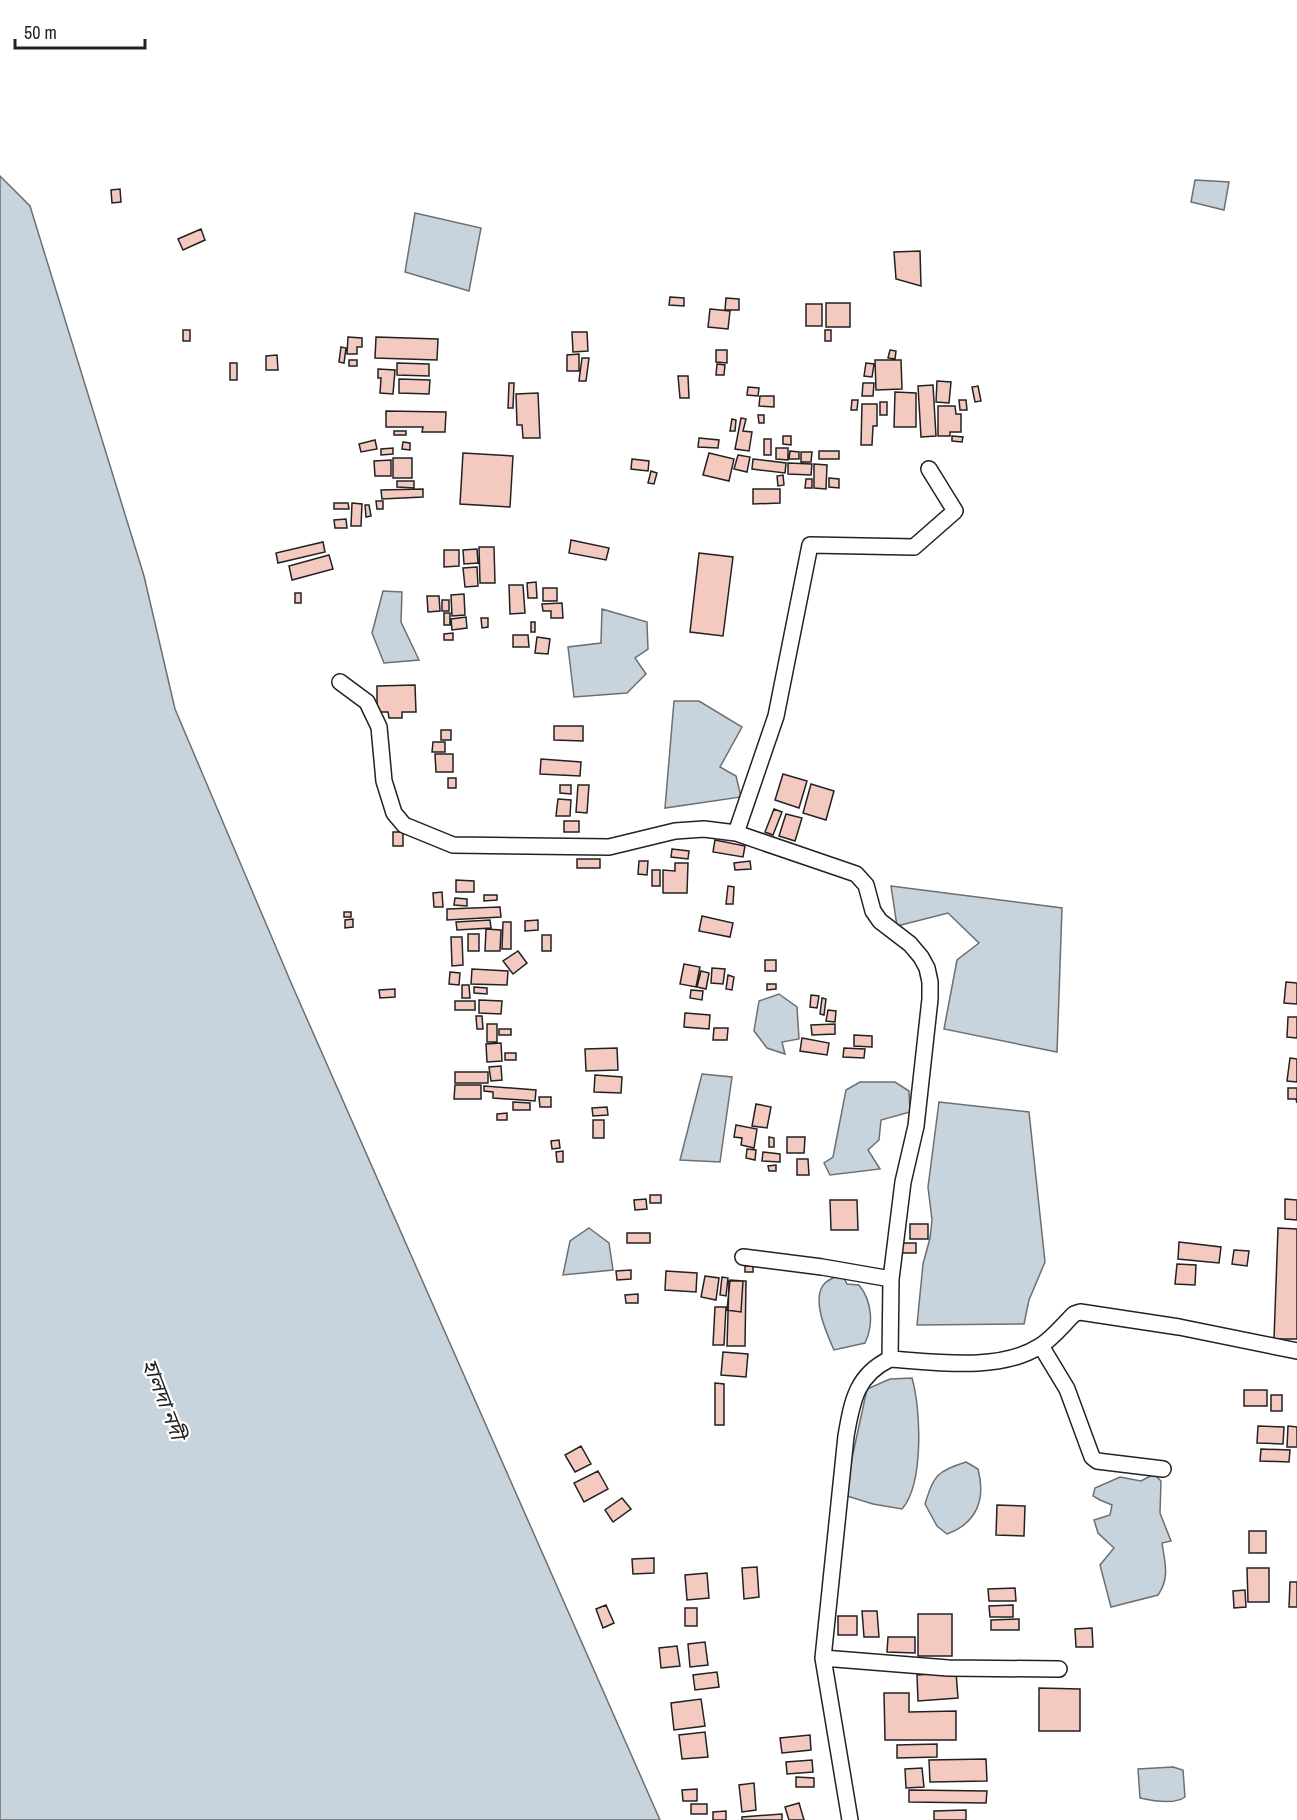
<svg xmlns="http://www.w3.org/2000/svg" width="1297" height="1820" font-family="'Archivo Narrow','Noto Sans Bengali',sans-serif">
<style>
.water{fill:#c7d3dd;stroke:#6f6f6f;stroke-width:1.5}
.building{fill:#f3c9c0;stroke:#222;stroke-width:1.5}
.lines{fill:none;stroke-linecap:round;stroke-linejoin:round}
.minor-casing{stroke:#222;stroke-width:18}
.minor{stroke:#fff;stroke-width:15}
.labels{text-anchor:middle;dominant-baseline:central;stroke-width:4.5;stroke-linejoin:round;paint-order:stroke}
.water-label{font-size:21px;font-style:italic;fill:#222;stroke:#fff}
</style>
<rect width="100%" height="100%" fill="#fff"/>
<path class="water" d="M0,176L30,206L144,576L175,709L292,985L660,1820H0Z
M1195,180L1229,182L1224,210L1191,202Z
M415,213L481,228L469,291L405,272Z
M383,591L402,592L401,622L419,660L384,663L372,633Z
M602,609L647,622L648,649L635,658L646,674L627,693L574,697L568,647L601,643Z
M674,701H699L742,727L720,767L736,776L741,797L665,808Z
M891,886L1062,908L1057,1052L944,1029L957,960L979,943L948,913L897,926Z
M779,994L797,1007L799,1039L782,1042L785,1054L767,1048L754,1031L759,1001Z
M702,1074L732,1077L720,1162L680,1160Z
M860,1082H895L909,1091L910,1112L881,1120L879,1140L868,1150L880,1169L830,1175L824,1163L833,1157L846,1090Z
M939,1102L1029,1112L1045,1262L1029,1300L1024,1324L917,1325L923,1264L930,1238L932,1220L928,1187Z
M589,1228L609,1243L613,1270L563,1275L570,1241Z
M842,1274L847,1284L859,1285C872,1301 874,1324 865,1343L834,1350C827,1334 810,1298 825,1283C829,1279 836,1277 842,1274Z
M912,1378C921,1409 924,1484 902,1509L873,1504L847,1496L852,1458L867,1389L890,1379Z
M966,1462L978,1469C986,1499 977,1523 947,1534L937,1526L925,1504C934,1475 937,1471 966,1462Z
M1154,1474L1161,1481L1160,1513L1171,1541L1162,1543C1165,1563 1170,1578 1158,1595L1111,1607L1100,1565L1114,1548L1098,1533L1094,1520L1110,1515L1112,1505L1100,1500L1093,1496L1095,1488L1120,1477L1141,1481Z
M1173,1767L1183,1770L1185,1797C1174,1805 1153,1801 1140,1798L1138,1769Z"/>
<path class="building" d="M120,189L121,202L112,203L111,190Z
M201,229L205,240L183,250L178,239Z
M920,251L921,286L896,279L894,252Z
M670,297L684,298V306L669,305Z
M726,298L739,299V310H725Z
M826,303H850V327H826Z
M806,304H822V326H806Z
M710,309L730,311L728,329L708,327Z
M183,330H190V341H183Z
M825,330H831V341H825Z
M572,332H587L588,351L573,352Z
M348,337L362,338V347H357V354H347Z
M376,337L438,339L437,360L375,358Z
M341,347L346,348L344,363L339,362Z
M716,350H727V363L716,362Z
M890,350L896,351L895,359L888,358Z
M579,354V371H567V355Z
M277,355L278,370H266V356Z
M582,358H589L586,381H579Z
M349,360H357V366H349Z
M875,360H901L902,389L876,390Z
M230,363H237V380H230Z
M397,363L429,364V376L397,375Z
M866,363L874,364L872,377L864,376Z
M717,364L725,365L724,375H716Z
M378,369L395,370L393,394L380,393L381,378H378Z
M678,376H688L689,398H680Z
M399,379L430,380L429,394L399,393Z
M937,381L951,382L949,403L936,402Z
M509,383H514L513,408H508Z
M863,383H874L873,396H862Z
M933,385L936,436L921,437L918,386Z
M978,386L981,401L975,402L972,387Z
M748,387L759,388L758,396L747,395Z
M895,392L916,393V427H894Z
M538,393L540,438H523L522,425H517L516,394Z
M760,396H774V407L759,406Z
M852,400H858L857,410H851Z
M959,400H966L967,410H960Z
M880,402H887V415H880Z
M862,404H877V426H873L872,445H861Z
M938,406H955L956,414H961V432H950V436H938Z
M386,411L446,412L445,432H422L423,427H386Z
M758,415H764V423H759Z
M741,418L746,419L743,431L752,432L749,451L735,449Z
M732,419L736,420L735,431H730Z
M394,431H406V435H394Z
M783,436H791V445L783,444Z
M952,436L963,437L962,442L952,441Z
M699,438L719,440L718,448L698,447Z
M764,439H771V455H764Z
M375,440L377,449L361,452L359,444Z
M403,442L410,443V450L402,449Z
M393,448V454L381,455V449Z
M776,448H788V460L776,459Z
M790,451L799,452V459H789Z
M819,451H839V459H819Z
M801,452H812L811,462H801Z
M463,453L513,456L510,507L460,504Z
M709,453L734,459L729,481L703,475Z
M738,455L750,457L747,472L734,469Z
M393,458H412V478H393Z
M632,459L649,461L648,471L631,469Z
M753,459L786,463L785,473L752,469Z
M391,460V476H375L374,461Z
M788,463L812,464L811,475L788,474Z
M814,464L827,465L826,489L814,488Z
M651,471L657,473L654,484L648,483Z
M783,475L784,485L778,486L777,476Z
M829,478L839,479V488L829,487Z
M806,479H812V488H805Z
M397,481H414V488L397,487Z
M423,489V497L382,499L381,490Z
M753,489H780V503L753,504Z
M376,501H383V509H377Z
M334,503H348L349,509H334Z
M352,503L362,504L361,526H351Z
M365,505H369L371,516L366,517Z
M346,519L347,528H335L334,520Z
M571,540L609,548L606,560L569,553Z
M323,542L325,552L278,563L276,553Z
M479,547H494L495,583H480Z
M477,549L478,563L464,564L463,550Z
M444,550H459V566L444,567Z
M699,553L733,557L723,636L690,632Z
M329,555L333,569L292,580L289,566Z
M477,567L478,586L465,587L463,568Z
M536,582L537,598H528L527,583Z
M509,585H523L525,613L510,614Z
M543,588H557V601H543Z
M295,593H301V603H295Z
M464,594L465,615L452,616L451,595Z
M427,596H439L440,611L428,612Z
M442,600H449V611H442Z
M562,603L563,618H551V611H543L542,604Z
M444,613H450V625H444Z
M466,617L467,628L452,630L451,619Z
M481,618H488V627L482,628Z
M531,622H535V632H531Z
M453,633V640H444V634Z
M513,635H528L529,647H513Z
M537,637L550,639L548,654L535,653Z
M415,685L416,712H402V718H389L388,712H377V686Z
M554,726H583V741L554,740Z
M441,730H451V740H441Z
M433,742H445V752H432Z
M435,754H453V772H436Z
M541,759L581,762L580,776L540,774Z
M783,774L807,781L799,808L775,800Z
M448,778H456V788H448Z
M811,784L834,791L826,820L803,813Z
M560,785H571V794L560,793Z
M578,785H589L587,813L576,812Z
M558,799L571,800L570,816H556Z
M774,809L782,812L773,835L765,832Z
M786,814L802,818L795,841L779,836Z
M564,821H579V832H564Z
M393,832H403V846H393Z
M715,840L745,846L743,857L713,852Z
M672,849L689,851L688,859L671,857Z
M577,859H600V868H577Z
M639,861H648L647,875L638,874Z
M750,861L751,869L735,870L734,863Z
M675,863H688L687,893H663V870L675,871Z
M652,870H660V886H652Z
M456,880L474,881V892H456Z
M728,886L734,887L733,904H726Z
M442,892L443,907H434L433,893Z
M484,895H497V900L484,901Z
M455,898L467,899V906L454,905Z
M500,907L501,917L447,920V909Z
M344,912H351V917H344Z
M702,916L733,923L730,937L699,931Z
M353,919V927L345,928V920Z
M490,920L491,928L457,930L456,922Z
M538,920V930L525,931V921Z
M503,922H511V949H502Z
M486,929L501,930L500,951H485Z
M468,934H479V951H468Z
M542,935H551V951H542Z
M451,937H462L463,965L452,966Z
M518,951L527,963L513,974L503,961Z
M765,960H776V971H765Z
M684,964L700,967L696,987L680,984Z
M712,968L725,969L723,984L711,983Z
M472,969L508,971L507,985L471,984Z
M701,971L709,973L706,989L697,987Z
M450,972L460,973L459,985L449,984Z
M728,975L734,977L732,990L726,989Z
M1286,982L1297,983V1004L1284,1003Z
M767,984H776V989L767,990Z
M462,985H469L470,998H462Z
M474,987L487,988V994L474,993Z
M395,989V997L380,998L379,990Z
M691,990L703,991L702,1000L690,998Z
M811,995L819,996L817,1008L810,1007Z
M822,998L826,999L824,1015L820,1014Z
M479,1000L502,1001L501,1014L479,1013Z
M455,1001H475V1010H455Z
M828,1010L836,1011L835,1022L826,1021Z
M685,1013L710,1015L709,1029L684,1027Z
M476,1016H482L483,1029H477Z
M1288,1017H1297V1038L1287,1037Z
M487,1024H497V1042H487Z
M835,1024V1034L812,1035L811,1025Z
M714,1028H728L727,1040H713Z
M499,1029H511V1035H499Z
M854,1035L872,1036V1047L854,1046Z
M802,1038L829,1043L827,1055L800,1051Z
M501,1043L502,1061L487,1062L486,1044Z
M617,1048L618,1070L586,1071L585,1049Z
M844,1048L865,1049L864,1058L843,1057Z
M505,1053H516V1060H505Z
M1290,1058L1297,1059V1082L1287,1081Z
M501,1066L502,1080L491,1081L489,1067Z
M455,1072H488V1083H455Z
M595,1075L622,1077L621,1093L594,1092Z
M455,1085H481V1099H454Z
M484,1086L536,1090L535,1101L493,1098V1092L484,1091Z
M1288,1088H1297V1103L1296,1099H1288Z
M539,1097H551V1107H540Z
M513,1102L530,1103V1110H513Z
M756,1104L771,1107L767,1128L752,1126Z
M607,1107L608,1115L593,1116L592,1108Z
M507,1113V1120H497V1114Z
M593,1120H604V1138H593Z
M736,1125L757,1129L754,1148L741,1145L742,1138L734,1137Z
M769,1137L774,1138V1147H769Z
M787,1137H805L804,1153H787Z
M559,1140L560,1148L552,1149L551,1141Z
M747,1149L756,1150L755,1160L746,1158Z
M563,1151V1162H557L556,1152Z
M763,1152L780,1154V1162L762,1161Z
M797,1159H808L809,1175H797Z
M776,1165V1171H769L768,1166Z
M650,1195H661V1203H650Z
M646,1199L647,1209L635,1210L634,1200Z
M1285,1199L1297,1200V1220L1285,1219Z
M830,1200H857L858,1230H831Z
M910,1224H928V1239H910Z
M1278,1228L1297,1229V1339H1274Z
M627,1233H650V1243H627Z
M1179,1242L1221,1247L1219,1263L1178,1259Z
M900,1243H916V1253H900Z
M1234,1250L1249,1251L1247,1266L1232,1264Z
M1177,1264L1196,1265L1195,1285L1175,1284Z
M745,1266H753V1272H745Z
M631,1270V1279L617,1280L616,1271Z
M666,1271L697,1273L696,1292L665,1290Z
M705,1276L719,1278L716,1300L701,1297Z
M722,1277L728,1278L726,1296L720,1295Z
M730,1280L743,1281L741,1312L727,1310Z
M729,1281H746L745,1346H727Z
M638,1294V1303H626L625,1295Z
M715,1307H726L724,1345H713Z
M723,1352L748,1354L746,1377L721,1375Z
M715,1383L724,1384V1425H715Z
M1244,1390H1267V1406H1244Z
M1271,1395H1282V1411H1271Z
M1258,1426L1284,1427L1283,1444L1257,1443Z
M1288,1426L1297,1427V1447H1287Z
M581,1446L591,1464L575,1472L565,1455Z
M1261,1449L1290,1450L1289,1462L1260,1461Z
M598,1471L608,1489L584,1502L574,1483Z
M622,1498L631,1509L613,1522L605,1510Z
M997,1505L1025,1506L1024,1536L996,1535Z
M1249,1531H1266V1553H1249Z
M654,1558V1573L633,1574L632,1559Z
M757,1567L759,1597L744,1599L742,1568Z
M1247,1568H1269V1602H1248Z
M707,1573L709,1598L687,1600L685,1575Z
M1290,1582H1297V1607H1289Z
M1015,1588L1016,1601H989L988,1589Z
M1245,1590L1246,1607L1234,1608L1233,1591Z
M606,1605L614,1623L603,1628L596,1609Z
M1013,1605V1617H990L989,1606Z
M685,1608H697V1626H685Z
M862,1611H877L879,1637H864Z
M918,1614H952V1656H918Z
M838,1616H857V1635H838Z
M1019,1619V1630H991V1620Z
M1092,1628L1093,1647H1076L1075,1629Z
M888,1637H915V1653L887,1652Z
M705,1642L708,1665L690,1667L688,1644Z
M677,1646L680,1666L661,1668L659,1648Z
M717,1672L719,1687L695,1690L693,1675Z
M956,1672L958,1698L918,1701L917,1675Z
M1039,1688L1080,1689V1731H1039Z
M884,1693H909V1712L956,1711V1740H885Z
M701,1699L705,1726L674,1730L671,1703Z
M705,1732L708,1757L682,1759L679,1735Z
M810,1735L811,1750L782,1753L780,1738Z
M937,1744V1757L897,1758V1745Z
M986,1759L987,1781L930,1782L929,1760Z
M812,1760L813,1772L787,1774L786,1762Z
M922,1768L924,1787L906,1788L905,1769Z
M796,1777L814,1778V1787H796Z
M754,1783L756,1810L742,1812L739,1785Z
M697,1789V1801H683L682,1790Z
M909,1790L987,1791L986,1803L909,1802Z
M799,1803L804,1820H789L785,1807Z
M691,1804H707V1814H691Z
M966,1810V1820H934V1811Z
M726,1811V1820H713V1812Z
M782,1814V1820H742V1817Z"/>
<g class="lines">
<g class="minor-casing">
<path id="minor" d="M929,469L955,511L914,547L810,545L776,716L736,833L856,874L866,885L873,911L880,921L910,944L921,957L927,968L930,982V999L916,1126L903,1182L891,1279L890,1359C935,1362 1000,1372 1040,1346C1052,1339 1063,1325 1074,1314L1080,1312L1179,1327L1297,1351
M340,682L367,702L379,727L384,781L394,813L404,825L453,845L609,847L675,831L704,829L736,833
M743,1257L822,1267L891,1279
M1041,1346L1067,1389L1092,1457L1097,1461L1163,1469
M890,1359C856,1375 852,1402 846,1436L823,1658L948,1668L1059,1669
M823,1658L850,1820"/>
</g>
<use href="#minor" class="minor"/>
</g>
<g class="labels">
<g class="water-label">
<text transform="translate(164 1399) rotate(69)">হালদা নদী</text>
</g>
</g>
<path d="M15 39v9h130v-9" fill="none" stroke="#222222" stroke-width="3"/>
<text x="24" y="39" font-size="18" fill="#222222" stroke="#ffffff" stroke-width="4.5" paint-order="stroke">50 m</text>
</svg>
